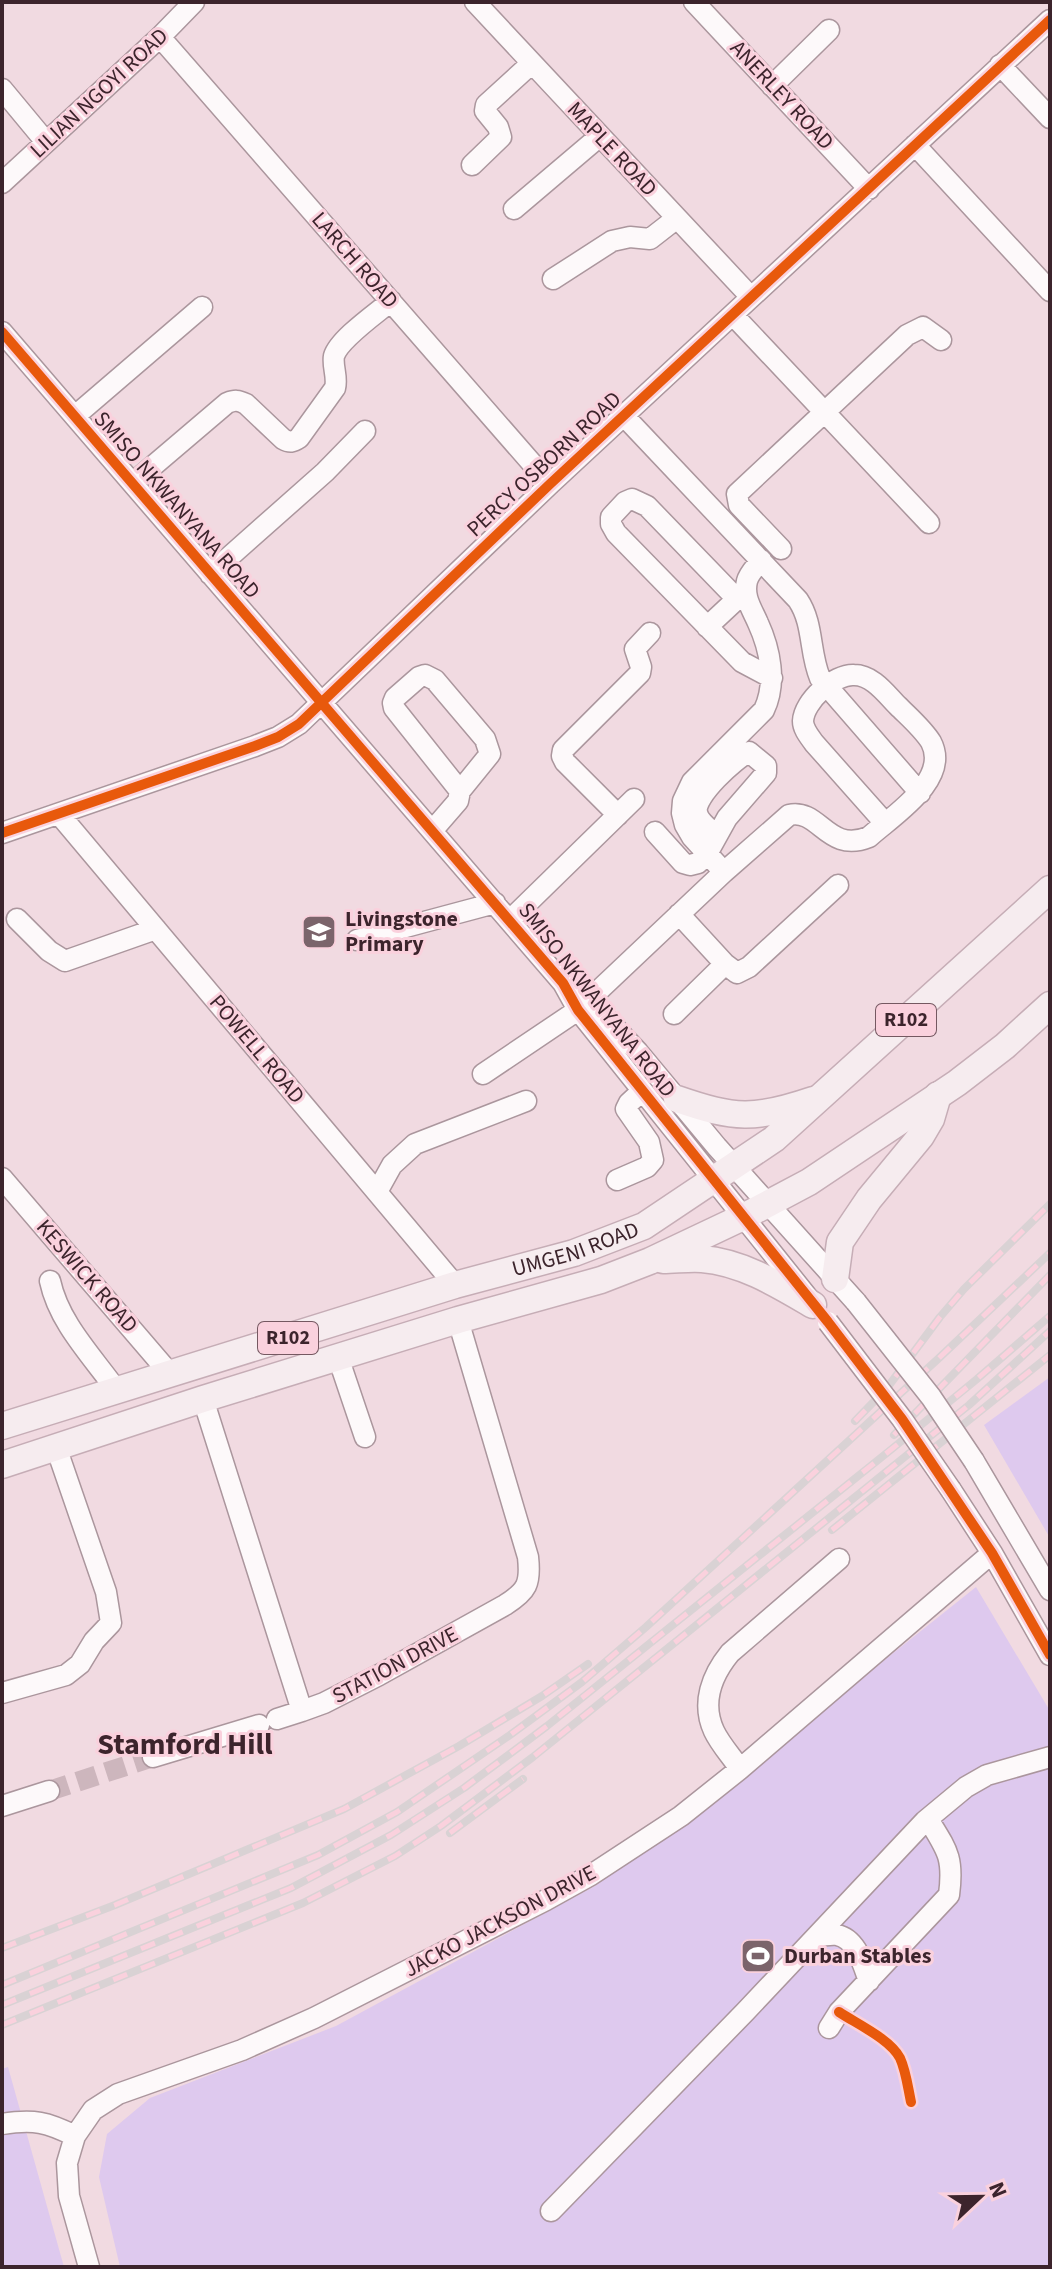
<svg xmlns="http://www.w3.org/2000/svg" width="1052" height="2269" font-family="'Source Sans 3',sans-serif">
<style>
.green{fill:#dec9ee}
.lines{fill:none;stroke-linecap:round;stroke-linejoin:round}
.minor-tunnel{stroke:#cdb6bd;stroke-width:20;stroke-dasharray:20 10;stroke-linecap:butt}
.minor-casing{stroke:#ab969d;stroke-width:23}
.major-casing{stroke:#c6adb6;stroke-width:29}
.minor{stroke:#fdf9fa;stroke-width:20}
.major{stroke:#f6ecef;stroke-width:26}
.rail-casing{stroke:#d9d2d4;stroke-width:8}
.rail{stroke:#fad1dd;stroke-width:5;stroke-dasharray:15;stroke-linecap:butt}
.minor-bridge-casing{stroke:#ab969d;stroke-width:23;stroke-linecap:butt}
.minor-bridge{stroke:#fdf9fa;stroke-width:20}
.cycleway-casing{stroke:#fad1dd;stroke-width:15}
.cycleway{stroke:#e8590c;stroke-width:10}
.labels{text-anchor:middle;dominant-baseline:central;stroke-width:6;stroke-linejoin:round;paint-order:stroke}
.shield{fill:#fad1dd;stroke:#755861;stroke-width:2}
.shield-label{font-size:20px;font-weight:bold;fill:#3c242c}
.street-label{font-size:22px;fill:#3c242c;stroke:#fad1dd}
.poi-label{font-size:22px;font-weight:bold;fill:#3c242c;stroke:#fad1dd;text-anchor:start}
.district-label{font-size:30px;font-weight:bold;fill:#3c242c;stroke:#fad1dd}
</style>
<rect width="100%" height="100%" fill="#f1dae1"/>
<path class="green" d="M1050,1377V1538L984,1425Z
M976,1587L1050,1711V2267H120L99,2177L107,2134L150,2098L336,2026L595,1886L730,1791L887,1658Z
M8,2067L64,2267H2V2069Z"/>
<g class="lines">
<path class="minor-tunnel" d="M49,1791L153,1757"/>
<g class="minor-casing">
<path id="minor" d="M475,2L750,296
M694,2L869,189
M160,37L550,484
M1000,65L1050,118
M772,86L829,30
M2,89L46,142
M915,145L1050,291
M472,165L501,137L498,127L485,111L486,105L532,63
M2,183L160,37L194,2
M514,209L600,136
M553,279L612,241L630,237L650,239L677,218
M733,315L929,523
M2,332L563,983L578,1010L809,1299
M75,416L202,307
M624,416L798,600C814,624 809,652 820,678L920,793
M133,483L227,403C235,400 238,400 246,404L283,439C290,443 293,442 299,438L335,388C338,377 332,366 334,356C339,339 377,313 391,301
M781,549L739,505L737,494L907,335L923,327L941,340
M210,574L325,472L365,431
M737,599L647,506L632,499L625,502L611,517V524L616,533L742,662L772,678
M707,627L737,599L745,593
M59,814L455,1285
M618,815L565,762L562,756L563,750L640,673L641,667L635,649L650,633
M432,831L458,801L460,791L490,754L485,739L435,680L425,675L419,677L395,698L393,703L394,708L460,791
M655,832L683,863L690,865L698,863L707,854L727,818L766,773V766L749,752C736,758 693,797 697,812C698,821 711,830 717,836
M2,833L255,746L278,737L299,724L550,484L1050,20
M724,872L692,837L685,825L682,813L683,801L692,782L764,710C777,683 770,649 758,623C752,609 743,597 747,581C749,573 756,567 761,560
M679,914L725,964L737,973L749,967L838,885
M17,919L49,951L65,961L156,929
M510,920L634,799
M357,940L495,903
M579,993L588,999L638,1052L717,1147L856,1302
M674,1014L725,964
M483,1074L578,1010L724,872L789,815C820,808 827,854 869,837C892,816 951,780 931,742C923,729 909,717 898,706C886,694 873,675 854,675C834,674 804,701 803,721C803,729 809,736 814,743L885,823
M2,1178L171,1375
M617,1180L647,1167L653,1160L649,1142L626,1109L629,1103L642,1091
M377,1192L392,1165L415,1144L526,1101
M50,1281C59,1323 92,1356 117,1391
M338,1357L365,1437
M203,1399L302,1711L324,1703L379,1675L505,1605C527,1591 531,1584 528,1557L458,1320
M974,1461L1050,1590
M951,1490L992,1553L1050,1655
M2,1693L66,1675L80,1664L94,1641L111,1623L106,1592L56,1447
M277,1719L302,1711
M153,1757L259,1725
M740,1769C732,1757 720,1744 714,1731C701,1703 712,1675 730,1653L839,1559
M2,1806L49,1791
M817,1936C823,1936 831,1934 837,1935C857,1939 863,1965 869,1981
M829,2028L839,2012L949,1895C954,1857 947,1850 928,1819
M2,2124C34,2119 47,2122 75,2136
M551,2211L745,2012L925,1821L966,1787L987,1775L1050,1757
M89,2267L69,2196L67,2163L75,2136L93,2110L118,2094L242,2050L314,2018L546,1900L591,1875L681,1816L740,1769L992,1553"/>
</g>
<g class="major-casing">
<g id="major">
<path d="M677,1099C735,1119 754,1120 813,1100"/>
<path d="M663,1260C676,1260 689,1258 702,1259C742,1262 779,1285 813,1305"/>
<path d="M835,1279L840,1242L869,1199L921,1136L931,1119L938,1095"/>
<path id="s1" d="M2,1426L455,1285L574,1253L644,1226L774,1139L1050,889"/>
<path d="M2,1465L203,1399L458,1320L601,1280L650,1261L743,1217L809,1182L957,1083L1005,1046L1050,1005"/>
</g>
</g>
<use href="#minor" class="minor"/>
<use href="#major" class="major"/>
<g class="rail-casing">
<path id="rail" d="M855,1421L887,1388L940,1317L964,1289L1050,1204
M894,1435L1050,1275
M832,1530L1050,1355
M450,1833L523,1779
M2,1948L115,1905L344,1809L459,1746L542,1696L588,1664
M2,1985L318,1855L397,1812L510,1735L582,1682L646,1627L939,1358L1050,1253
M2,2005L291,1888L391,1835L464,1788L547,1726L893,1448L977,1379L1050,1316
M2,2025L303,1903L395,1856L441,1826L533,1757L969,1405L1050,1331"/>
</g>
<use href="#rail" class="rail"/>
<g class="minor-bridge-casing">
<path id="minor-bridge" d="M856,1302L931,1397L974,1461
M828,1322L902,1419L951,1490"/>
</g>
<use href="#minor-bridge" class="minor-bridge"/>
<g class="cycleway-casing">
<path id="cycleway" d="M2,332L563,983L578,1010L828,1322L902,1419L992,1553L1050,1655
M2,833L255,746L278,737L299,724L550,484L1050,20
M839,2012C857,2024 890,2039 900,2058C906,2071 908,2088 911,2102"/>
</g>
<use href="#cycleway" class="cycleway"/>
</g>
<defs>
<g id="school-square" transform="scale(1.8)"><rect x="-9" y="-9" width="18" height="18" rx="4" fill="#7b646b" stroke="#fad1dd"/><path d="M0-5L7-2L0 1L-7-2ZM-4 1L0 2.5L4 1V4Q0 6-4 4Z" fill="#fff"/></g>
<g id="stadium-square" transform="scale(1.8)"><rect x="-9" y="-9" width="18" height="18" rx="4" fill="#7b646b" stroke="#fad1dd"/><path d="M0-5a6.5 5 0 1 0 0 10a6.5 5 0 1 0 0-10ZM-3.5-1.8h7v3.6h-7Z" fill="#fff"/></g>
</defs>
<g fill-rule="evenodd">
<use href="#school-square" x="319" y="932"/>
<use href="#stadium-square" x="758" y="1956"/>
</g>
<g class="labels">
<g class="shield">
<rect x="876" y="1004" width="60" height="32" rx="6"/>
<rect x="258" y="1322" width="60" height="32" rx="6"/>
</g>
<g class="shield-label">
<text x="906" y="1020">R102</text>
<text x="288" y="1338">R102</text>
</g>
<g class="street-label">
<text transform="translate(99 93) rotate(-43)">LILIAN NGOYI ROAD</text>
<text transform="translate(782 95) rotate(47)">ANERLEY ROAD</text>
<text transform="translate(612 149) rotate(47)">MAPLE ROAD</text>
<text transform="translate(355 260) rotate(49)">LARCH ROAD</text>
<text transform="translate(544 464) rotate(-43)">PERCY OSBORN ROAD</text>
<text transform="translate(177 505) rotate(49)">SMISO NKWANYANA ROAD</text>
<text transform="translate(597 1000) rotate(52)">SMISO NKWANYANA ROAD</text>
<text transform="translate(257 1049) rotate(50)">POWELL ROAD</text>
<text stroke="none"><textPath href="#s1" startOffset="600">UMGENI ROAD</textPath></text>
<text transform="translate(87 1276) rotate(49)">KESWICK ROAD</text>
<text transform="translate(395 1665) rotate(-28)">STATION DRIVE</text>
<text transform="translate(500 1921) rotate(-28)">JACKO JACKSON DRIVE</text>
</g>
<g class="poi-label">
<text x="345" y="919">Livingstone<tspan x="345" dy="25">Primary</tspan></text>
<text x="784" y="1956">Durban Stables</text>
</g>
<g class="district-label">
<text x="185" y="1744">Stamford Hill</text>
</g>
</g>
<rect width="1052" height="2269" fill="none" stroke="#3c242c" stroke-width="8"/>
<g transform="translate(980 2197) rotate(68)" stroke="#fad1dd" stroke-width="6" paint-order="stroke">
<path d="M0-6L14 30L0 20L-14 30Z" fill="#3c242c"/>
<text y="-12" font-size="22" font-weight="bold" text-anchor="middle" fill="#3c242c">N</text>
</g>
</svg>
